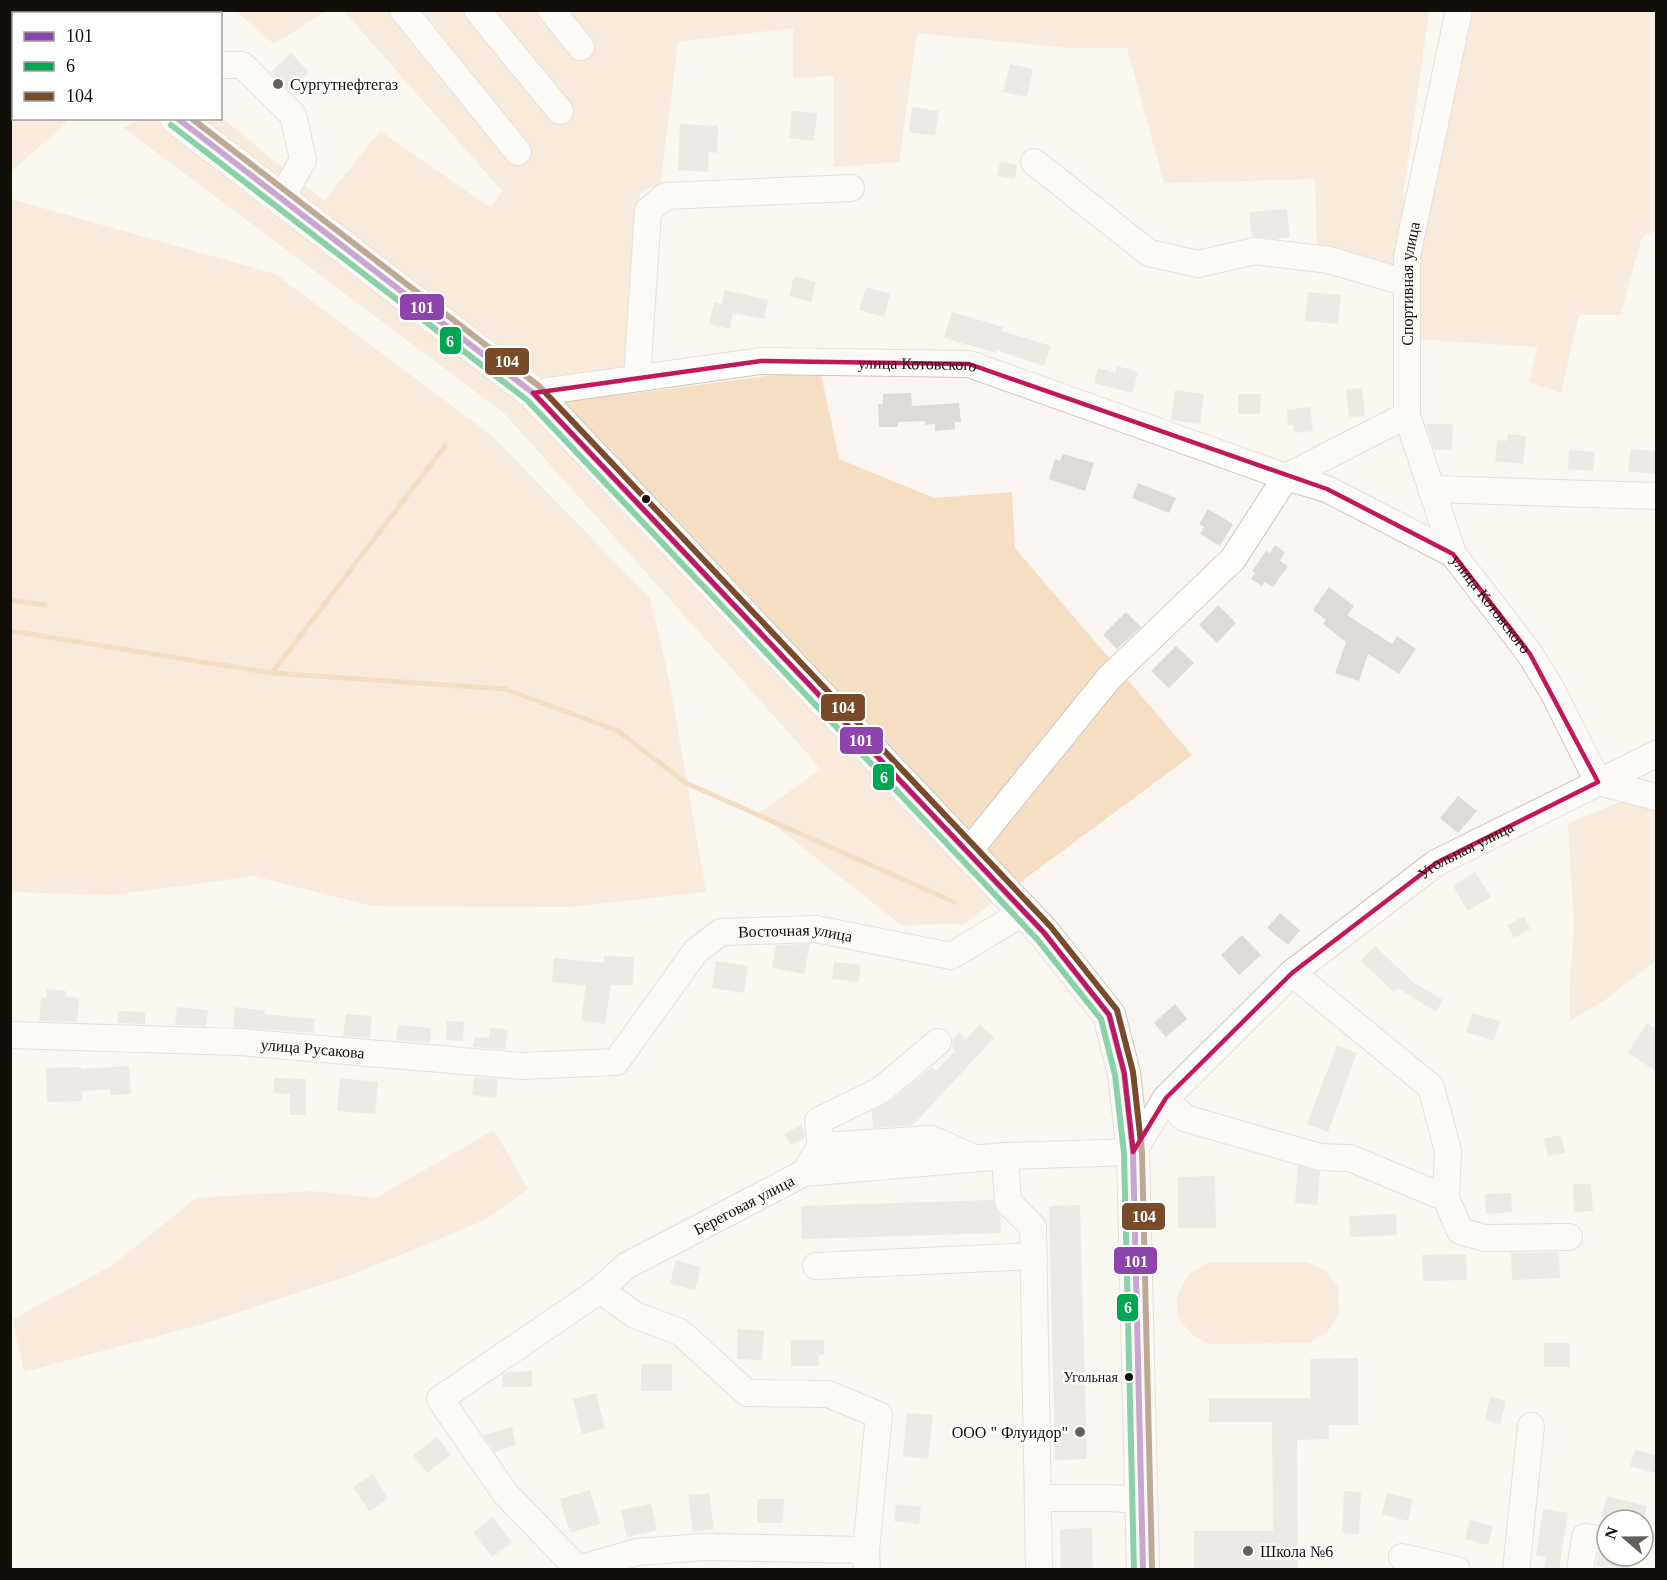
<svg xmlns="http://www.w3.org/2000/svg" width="1667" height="1580" font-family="'Times New Roman',serif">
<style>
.green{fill:#f6dec3}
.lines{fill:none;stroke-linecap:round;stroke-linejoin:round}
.stream{stroke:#ecc08d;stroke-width:5}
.building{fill:#dedad6}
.minor-casing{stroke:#cbc6c2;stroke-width:28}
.major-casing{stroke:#cbc6c2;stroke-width:34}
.minor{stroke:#fefefd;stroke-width:26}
.major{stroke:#fefefd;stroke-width:32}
.bus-1-casing{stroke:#fff;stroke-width:10}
.bus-2-casing{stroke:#fff;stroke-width:10}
.bus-3-casing{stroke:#fff;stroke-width:10}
.bus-1{stroke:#8e44ad;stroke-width:6}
.bus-2{stroke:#00a651;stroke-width:6}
.bus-3{stroke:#7a4b2a;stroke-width:6}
.marked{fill:none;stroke:#c2185b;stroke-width:4.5;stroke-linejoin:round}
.poi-dot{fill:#63605b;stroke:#fff;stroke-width:2}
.bus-dot{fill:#120f0b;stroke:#fff;stroke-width:2}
.labels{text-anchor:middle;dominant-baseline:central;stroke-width:5;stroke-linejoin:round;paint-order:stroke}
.bus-label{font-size:14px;fill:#120f0b;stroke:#fff;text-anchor:end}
.poi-label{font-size:16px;fill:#120f0b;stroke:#fff;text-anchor:start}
.street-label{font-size:16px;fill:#120f0b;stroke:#fff}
.line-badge{stroke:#fff;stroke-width:2}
.badge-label{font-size:16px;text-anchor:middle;font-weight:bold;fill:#fff}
</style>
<rect width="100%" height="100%" fill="#faf5f0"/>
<path class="green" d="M51,11H179L175,14H55Z
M236,11H326L274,44Z
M344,11H1429L1403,195L1432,199L1473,11H1656V230L1642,237L1620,315H1579L1561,393L1529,382L1538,347L1416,339L1410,276L1317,251L1315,179L1164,183L1127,48H1069L917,33L899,162L834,167V76L793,78V28L678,42L660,185L640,192L622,395L820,369L839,459L934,498L1012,492L1015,548L1192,755L964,924L901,925L759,813L821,769L504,413L124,128L139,119L220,118L221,117L324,201L380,131L491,208L502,191Z
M10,27L14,30V118L70,119L11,172Z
M11,199L275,274L490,434L650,598L669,679L706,892L569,907L372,906L254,876L113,895L11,892Z
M1623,801L1656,809V960L1608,998L1570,1021V982L1574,926L1568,823Z
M494,1130L528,1189L485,1220L351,1275L203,1324L24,1372L13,1319L113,1265L196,1198L311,1191L376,1198Z
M1210,1262H1307L1326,1271L1338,1287L1339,1315L1328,1331L1309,1343L1209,1344L1191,1334L1178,1317L1177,1296L1189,1274Z"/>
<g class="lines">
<path class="stream" d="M10,600L45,605
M10,631L272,673L505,689L618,731L686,783L954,902
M272,673L445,446"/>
</g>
<path class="building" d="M291,53L309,72L290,91L271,72Z
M1010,64L1033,69L1027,97L1003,92Z
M912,107L939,111L935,136L909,132Z
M792,111L817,113L814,141L789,138Z
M680,124L718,126L717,153L709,152L708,172L678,170Z
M1000,162L1017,165L1015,179L997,176Z
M1287,209L1290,237L1277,239L1252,236L1249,212Z
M794,276L816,282L811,302L789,296Z
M866,287L890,294L884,317L859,310Z
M725,290L768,300L764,319L733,313L730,329L709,324L714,302L722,304Z
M1308,292L1341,295L1338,324L1305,321Z
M952,312L1003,327L1002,331L1051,346L1044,366L996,350V353L944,338Z
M1117,366L1138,372L1132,393L1094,383L1098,368L1115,373Z
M1362,388L1365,416L1349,417L1346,390Z
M1175,390L1204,394L1200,424L1171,420Z
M911,393L912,406L959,403L961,422H955V429L935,431V424L925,425V421L898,422V427H879L878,404H883V394Z
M1238,394H1261L1260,414H1238Z
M1310,407L1313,431L1294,433L1293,425H1288L1287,410Z
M1426,424H1453L1452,450H1434Z
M1508,434L1526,436L1523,464L1495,461L1497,440L1507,441Z
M1631,449L1656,451V474L1628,471Z
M1569,450L1595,452L1593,471L1568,469Z
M1063,454L1094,463L1085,491L1049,479L1055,459L1060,461Z
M1138,483L1176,498L1169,513L1132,498Z
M1208,509L1233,524L1220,546L1200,534L1204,527L1199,524Z
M1275,545L1285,552L1280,561L1288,566L1273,587L1265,582L1262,586L1251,579L1255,573L1252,571L1266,551L1270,553Z
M1329,587L1354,606L1347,615L1392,644L1397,636L1416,649L1399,674L1368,654L1359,681L1335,673L1346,642L1323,624L1326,620L1313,610Z
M1218,605L1236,623L1217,643L1199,625Z
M1126,612L1141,627L1117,649L1103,635Z
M1176,646L1194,663L1169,688L1151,671Z
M1458,796L1477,811L1458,833L1440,818Z
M1475,872L1491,897L1468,911L1453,886Z
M1280,913L1300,930L1288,945L1267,928Z
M1524,916L1530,929L1514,938L1507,925Z
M1242,935L1261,955L1239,975L1221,955Z
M810,944L804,974L772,968L776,945Z
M1375,946L1413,982L1443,1000L1436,1012L1398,988L1394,992L1361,961Z
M604,956L634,957L633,985H611L605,1024L581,1020L586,986L552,982L554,958L604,963Z
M716,961L748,966L744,993L712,988Z
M834,962L861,965L858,982L832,979Z
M47,989L66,991V997L79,998L77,1022L39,1021L41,997L46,998Z
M1175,1004L1187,1019L1166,1037L1154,1023Z
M177,1007L208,1010L206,1026L175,1025Z
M235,1007L265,1011V1014L315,1019L314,1033L233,1027Z
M118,1011L145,1012V1024L117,1023Z
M1472,1013L1500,1021L1494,1041L1466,1032Z
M346,1014L372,1016L370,1038L343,1036Z
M447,1021L464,1022L463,1041L446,1040Z
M1647,1023L1656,1029V1071L1628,1053Z
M980,1024L994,1038L913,1125L873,1128L872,1111L891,1101L932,1067L936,1071L955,1051L952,1047L953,1039L959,1032L966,1039Z
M398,1025L431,1028L430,1043L396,1040Z
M490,1027L508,1030L505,1050L473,1047L475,1037L489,1038Z
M1337,1045L1357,1053L1328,1132L1307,1124Z
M129,1066L131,1094L110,1095V1089L82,1091V1101L47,1102L46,1068L81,1067L82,1069Z
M474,1077L498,1079L496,1098L472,1095Z
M274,1078L306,1079V1115H290V1094L274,1093Z
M340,1078L378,1082L375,1114L337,1111Z
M801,1125L804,1132L805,1138L791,1145L784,1134Z
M1561,1135L1565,1153L1548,1156L1544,1139Z
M1298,1166L1320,1172L1317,1205L1295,1203Z
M1215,1176L1216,1228H1178V1177Z
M1573,1184H1591L1593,1211L1574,1212Z
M1511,1193L1512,1212L1486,1214L1485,1194Z
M993,1200L997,1212L1000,1215L1001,1233L802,1239L801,1206Z
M1080,1205L1087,1459L1055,1460L1049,1206Z
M1396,1214L1397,1235L1350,1237L1349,1216Z
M1559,1252L1560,1278L1512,1280L1511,1253Z
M1466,1254L1467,1280L1423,1281L1422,1255Z
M676,1260L701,1267L695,1290L670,1284Z
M738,1329L764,1331L762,1360L737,1359Z
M791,1340H824V1355H819V1366H791Z
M1544,1343H1570V1367H1544Z
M1358,1358V1425H1329V1439L1297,1440L1298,1569H1194V1531H1273L1272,1422H1209V1398H1310V1359Z
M641,1364H672V1391H641Z
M532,1371V1387H502V1375L507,1372Z
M596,1393L605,1428L582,1434L573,1399Z
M1490,1397L1506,1401L1500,1424L1485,1420Z
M907,1413L933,1415L928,1459L903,1456Z
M512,1427L516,1445L495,1452L483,1435Z
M437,1437L451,1455L427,1473L413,1455Z
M1635,1450L1656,1455V1473L1630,1466Z
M373,1474L388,1499L369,1511L353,1487Z
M590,1490L600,1524L570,1533L560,1499Z
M1344,1491L1361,1492L1359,1534L1342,1533Z
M709,1493L714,1529L693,1532L688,1495Z
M1387,1493L1413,1499L1408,1521L1382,1514Z
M1607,1496L1647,1506L1643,1520H1611L1601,1517Z
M757,1499H784L783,1523H757Z
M651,1504L657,1530L627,1537L621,1510Z
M896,1504L921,1507L919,1524L894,1521Z
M1543,1509L1568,1513L1559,1569H1544L1546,1557L1536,1555Z
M493,1517L512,1542L492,1557L473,1532Z
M1470,1520L1493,1526L1488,1545L1465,1539Z
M1092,1528L1093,1569H1061L1060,1529Z
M1598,1554L1607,1555V1556H1634L1630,1569H1610L1596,1566Z"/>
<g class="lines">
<g class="minor-casing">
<g id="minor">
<path d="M403,10L518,152"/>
<path d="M477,10L560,111"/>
<path d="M551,10L581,47"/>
<path d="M201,14L203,10"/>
<path d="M220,65H242L293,115L303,160L281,199"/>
<path d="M1034,162L1149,253L1198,264L1255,251L1329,260L1407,283"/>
<path d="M637,378L648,211L665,196L851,188"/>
<path id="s1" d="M533,393L761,361L969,364L1286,477L1327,489L1453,554L1530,654L1553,692L1598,782L1656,797"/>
<path d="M1431,489L1656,496"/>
<path id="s2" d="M1453,554L1407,415V256L1459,10"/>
<path d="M968,852L1109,678L1233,559L1286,477L1407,415"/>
<path d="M1292,973L1431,1087L1448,1151L1446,1198"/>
<path id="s3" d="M10,1035L240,1042L522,1066L616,1062L696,951L721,932L816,929L951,956L1024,912"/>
<path d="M1166,1098L1184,1118L1320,1157L1350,1158L1446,1198L1460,1231L1485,1238L1569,1237"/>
<path d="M821,1146L818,1121L881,1090L938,1042"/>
<path d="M1005,1156L1008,1202L1033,1227L1039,1570"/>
<path d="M804,1173L821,1146L931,1139L973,1157"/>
<path d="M816,1266L1034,1256"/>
<path d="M600,1290L635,1315L680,1332L747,1393L828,1394L879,1415L866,1550L867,1570"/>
<path d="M1038,1498H1109L1141,1500"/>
<path id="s4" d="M866,1550L704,1547L637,1552L578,1569L505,1493L440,1399L600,1290L626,1266L804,1173L1005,1156L1133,1152L1166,1098L1292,973L1436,863L1656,754"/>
<path d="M1402,1557L1457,1570"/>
<path d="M1516,1570L1531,1426"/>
<path d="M1580,1570L1585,1537L1607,1540"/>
</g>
</g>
<g class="major-casing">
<path id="major" d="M36,10L40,14
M176,118L533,393L1044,933L1109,1015L1124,1073L1133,1152L1143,1570"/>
</g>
<use href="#minor" class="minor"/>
<use href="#major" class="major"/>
<g class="bus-1-casing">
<path id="bus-1" d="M177,118L533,393L1044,933L1109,1015L1124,1073L1133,1152L1143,1570"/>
</g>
<g class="bus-2-casing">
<path id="bus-2" d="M171,125L527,400L1037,939L1101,1019L1115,1075L1124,1153L1134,1570"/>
</g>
<g class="bus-3-casing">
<path id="bus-3" d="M191,118L539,386L1051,927L1117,1010L1133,1072L1142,1152L1152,1570"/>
</g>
<use href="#bus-1" class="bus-1"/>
<use href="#bus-2" class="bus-2"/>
<use href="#bus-3" class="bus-3"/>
</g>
<path d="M0 0H1667V1580H0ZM761,361L969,364L1327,489L1453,554L1530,654L1598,782L1436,863L1292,973L1166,1098L1133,1152L1124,1073L1109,1015L1044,933L533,393Z" fill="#faf5f0" fill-opacity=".55" fill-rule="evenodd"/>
<path class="marked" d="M761,361L969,364L1327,489L1453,554L1530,654L1598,782L1436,863L1292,973L1166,1098L1133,1152L1124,1073L1109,1015L1044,933L533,393Z"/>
<g class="poi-dot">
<circle cx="278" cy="84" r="6"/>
<circle cx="1080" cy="1432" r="6"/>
<circle cx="1248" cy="1551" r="6"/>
</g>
<g class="bus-dot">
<circle cx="646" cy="499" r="5"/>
<circle cx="1129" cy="1377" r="5"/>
</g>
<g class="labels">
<g class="bus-label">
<text x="1118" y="1377">Угольная</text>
</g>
<g class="poi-label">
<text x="290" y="84">Сургутнефтегаз</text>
<text x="1068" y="1432" text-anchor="end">ООО " Флуидор"</text>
<text x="1260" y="1551">Школа №6</text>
</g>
<g class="street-label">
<text stroke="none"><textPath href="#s2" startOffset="278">Спортивная улица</textPath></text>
<text stroke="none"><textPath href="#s1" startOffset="387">улица Котовского</textPath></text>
<text stroke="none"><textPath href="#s1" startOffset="1022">улица Котовского</textPath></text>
<text stroke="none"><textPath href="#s4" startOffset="1724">Угольная улица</textPath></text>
<text stroke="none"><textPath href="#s3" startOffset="850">Восточная улица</textPath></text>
<text stroke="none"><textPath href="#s3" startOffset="303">улица Русакова</textPath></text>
<text stroke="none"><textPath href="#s4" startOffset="872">Береговая улица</textPath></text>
</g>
</g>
<g class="line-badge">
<rect x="399" y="293" width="46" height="28" rx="6" fill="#8e44ad"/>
<rect x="439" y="326" width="23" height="29" rx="6" fill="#00a651"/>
<rect x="484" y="347" width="46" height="29" rx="6" fill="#7a4b2a"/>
<rect x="820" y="693" width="46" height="29" rx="6" fill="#7a4b2a"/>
<rect x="839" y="726" width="45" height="29" rx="6" fill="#8e44ad"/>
<rect x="872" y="763" width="23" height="28" rx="6" fill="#00a651"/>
<rect x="1121" y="1202" width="45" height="29" rx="6" fill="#7a4b2a"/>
<rect x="1113" y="1246" width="45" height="29" rx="6" fill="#8e44ad"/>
<rect x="1116" y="1293" width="23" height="29" rx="6" fill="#00a651"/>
</g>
<g class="badge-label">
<text x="422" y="313">101</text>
<text x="450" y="347">6</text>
<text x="507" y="367">104</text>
<text x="843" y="713">104</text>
<text x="861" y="746">101</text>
<text x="884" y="783">6</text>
<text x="1144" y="1222">104</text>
<text x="1136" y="1267">101</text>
<text x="1128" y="1313">6</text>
</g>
<rect width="1667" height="1580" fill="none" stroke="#120f0b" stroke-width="24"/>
<rect x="12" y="12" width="210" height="108" fill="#ffffff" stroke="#a09f9d" stroke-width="1.5"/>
<rect x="24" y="32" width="30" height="9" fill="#8e44ad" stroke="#a09f9d" stroke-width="1.5"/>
<text x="66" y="42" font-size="18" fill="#120f0b">101</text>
<rect x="24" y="62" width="30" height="9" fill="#00a651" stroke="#a09f9d" stroke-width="1.5"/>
<text x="66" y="72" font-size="18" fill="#120f0b">6</text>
<rect x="24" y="92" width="30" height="9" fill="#7a4b2a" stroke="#a09f9d" stroke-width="1.5"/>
<text x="66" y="102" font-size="18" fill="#120f0b">104</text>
<g transform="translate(1625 1538) rotate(290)"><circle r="28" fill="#ffffff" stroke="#a09f9d" stroke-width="1.5"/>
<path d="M0-4.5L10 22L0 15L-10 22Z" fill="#63605b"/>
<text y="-9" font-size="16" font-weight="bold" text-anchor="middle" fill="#120f0b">N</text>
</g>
</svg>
